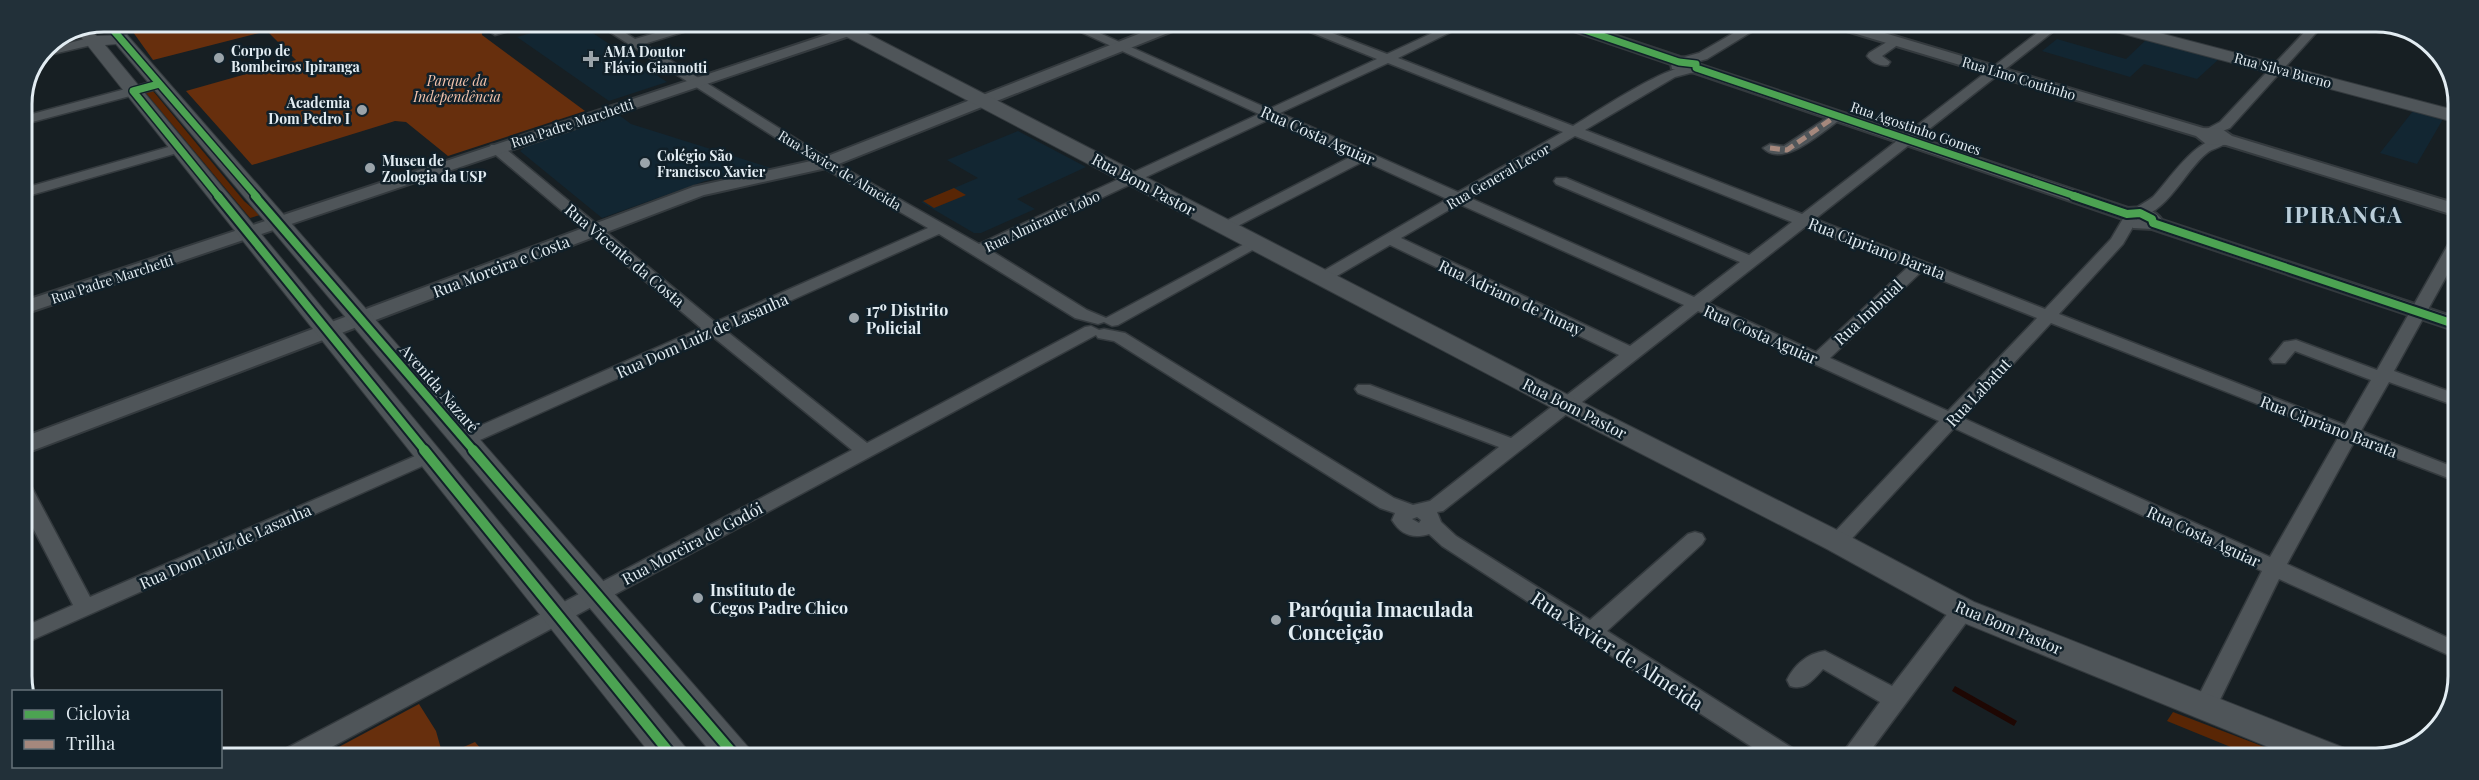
<svg xmlns="http://www.w3.org/2000/svg" width="2479" height="780" font-family="'Playfair Display',serif">
<style>
.built{fill:#122632}
.green{fill:#592605}
.forest{fill:#672f0d}
.water{fill:#1e0703}
.lines{fill:none;stroke-linecap:round;stroke-linejoin:round}
.minor-casing{stroke:#343a3e;stroke-width:3}
.tertiary-casing{stroke:#343a3e;stroke-width:4}
.secondary-casing{stroke:#343a3e;stroke-width:2}
.minor{fill:#4f5559;fill-rule:evenodd}
.tertiary{fill:#4f5559;fill-rule:evenodd}
.secondary{fill:#4f5559;fill-rule:evenodd}
.quiet{stroke:#a5887d;stroke-width:5;stroke-dasharray:10 5;stroke-linecap:butt}
.cycleway-far2-casing{stroke:#112029;stroke-width:10}
.cycleway-far1-casing{stroke:#112029;stroke-width:12}
.cycleway-casing{stroke:#112029;stroke-width:14}
.cycleway-far2{stroke:#4ca352;stroke-width:7}
.cycleway-far1{stroke:#4ca352;stroke-width:8}
.cycleway{stroke:#4ca352;stroke-width:10}
.poi-dot{fill:#9ba4aa;stroke:#112029;stroke-width:2}
.labels{text-anchor:middle;dominant-baseline:central;stroke-width:5;stroke-linejoin:round;paint-order:stroke}
.far-poi-label{font-size:14px;font-weight:bold;fill:#e2ecf2;stroke:#112029;text-anchor:start}
.far-street-label{font-size:14px;fill:#e2ecf2;stroke:#112029}
.far-park-label{font-size:14px;font-style:italic;fill:#f5c4ad;stroke:#112029}
.street-label{font-size:16px;fill:#e2ecf2;stroke:#112029}
.poi-label{font-size:16px;font-weight:bold;fill:#e2ecf2;stroke:#112029;text-anchor:start}
.near-poi-label{font-size:20px;font-weight:bold;fill:#e2ecf2;stroke:#112029;text-anchor:start}
.near-street-label{font-size:20px;fill:#e2ecf2;stroke:#112029}
.district-label{font-size:22px;font-weight:bold;letter-spacing:1.5px;fill:#bacdd9;stroke:#112029}
.rim{fill:none;stroke:#e2ecf2;stroke-width:3}
</style>
<rect width="100%" height="100%" fill="#171f23"/>
<path class="built" d="M569,22H576L667,82L609,101L517,37Z
M2057,39L2126,59L2147,39L2219,59L2197,79L2144,64L2130,77L2042,51Z
M2413,111L2443,119L2417,164L2380,153Z
M619,115L631,124L771,168L705,181L602,218L520,151L527,146Z
M1018,131L1086,167L1017,199L1035,209L981,233H974L921,202L978,178L947,160Z"/>
<path class="green" d="M153,91L244,201L260,215L250,218L146,93Z
M954,188L966,195L934,208L923,201Z
M2173,712L2296,759H2260L2167,721Z"/>
<path class="forest" d="M144,21H170L179,26L208,25L234,21H481L482,35L585,111L448,156L406,122L395,121L252,165L186,91L296,60L269,33L263,32L153,60L128,25Z
M419,704L436,731L443,756L475,742L481,749L470,757L322,756Z"/>
<path class="water" d="M1955,686L2017,721L2014,726L1952,691Z"/>
<g class="lines">
<g class="minor-casing">
<path id="minor" d="M517,22H535L533,24L495,35L489,31L491,28Z
M594,22H608L635,39L693,22H711L709,24L644,44L830,160L979,244L1259,114L1059,22H1075L1269,109L1377,59L1293,25L1291,22L1306,23L1387,54L1454,23H1469L1398,58L1573,126C1596,112 1672,61 1694,66L1696,69L1694,72L1675,77L1585,130L1802,214L2050,23H2064L1815,219L2045,309L2111,239L2124,217L2132,216L2130,213C2136,206 2146,203 2153,197C2169,180 2199,133 2225,139L2227,142C2221,148 2213,148 2207,153C2185,170 2165,218 2134,217L2137,220L2123,244L2059,314L2345,425L2371,380L2295,351L2285,363H2273L2270,359L2284,342L2296,340L2377,370L2449,243L2457,238V257L2394,371L2456,394V406L2389,382L2361,431L2456,468V481L2354,442L2287,564L2455,641V658L2279,579L2213,714L2205,716L2197,714L2193,707L2262,571L1954,428L1844,547L1837,549L1830,547L1827,542L1830,537L1939,421L1698,311L1443,511L1437,512L1441,522L1456,536L1590,620L1688,534L1695,532L1702,534L1705,539L1702,544L1607,631L1797,751L1800,758H1769L1442,546L1429,534C1413,539 1401,535 1392,520L1395,513L1380,508L1114,341L1098,338L1096,335L315,756H282L285,749L852,450L712,336L471,444H457L455,440L457,436L701,328L491,151L489,148L491,145H501L715,322L928,228L820,166ZM1388,63L1563,132L1458,192L1280,113ZM1270,119L1352,156L1220,224L1217,227L1220,230H1230L1364,161L1447,199L1318,274L1316,277L1318,280H1330L1390,245L1619,355L1511,438L1370,385H1358L1355,389L1358,393L1499,447L1430,501L1413,505L1394,498L1125,333L1104,329L1099,330L1091,326L1085,327L867,443L725,330L939,234L1075,318L1098,324L1104,322L1112,326L1118,325L1265,243L1262,240H1252L1106,318L1087,310L990,250ZM1575,136L1792,222L1749,255L1566,178H1556L1554,181L1556,184L1740,262L1694,297L1470,198ZM1459,204L1684,305L1630,346L1401,238ZM1805,227L1908,267L1816,352L1708,303ZM1921,272L2037,318L1948,411L1830,358ZM2051,323L2339,436L2270,557L1963,418ZM1417,517L1421,520L1419,523L1412,519Z
M867,22H885L850,35L844,31Z
M1751,23H1766L1707,59L1685,65L1679,61L1681,58L1699,53Z
M2312,24H2324L2230,128L2213,135H2203L2201,132L2220,122Z
M92,37L98,41L96,44L40,57L43,50Z
M1895,37L1901,41L1899,44L1882,56L1890,62L1888,65C1881,67 1871,62 1867,56L1869,53Z
M159,80L165,84L164,87L21,125V117Z
M1836,112L1841,113L1843,116L1841,119C1823,131 1783,169 1763,148L1770,144L1784,146Z
M179,144L186,148L184,151L21,198V189Z
M429,450L436,452L439,456L436,460L21,645V628L73,605L21,505V479L28,481L31,486L90,597Z
M1963,602L1971,604L1974,610L1971,616L1865,758H1839L1880,702L1823,669C1813,680 1805,691 1790,686L1787,680C1794,665 1808,653 1825,651L1892,686L1955,604Z"/>
</g>
<g class="tertiary-casing">
<path id="tertiary" d="M1169,22H1190L1188,25L831,167L704,195L21,455V438L693,187L820,159Z
M1557,23H1578L1680,57L1696,59L1698,64L2128,208C2140,206 2155,209 2162,220L2457,318V331L2152,229L2133,228L2131,224L2137,219L2120,218L1695,73L1672,69L1671,64L1559,26Z
M1828,23H1851L2203,128L2222,129L2232,136L2457,204V216L2226,145L2206,144L2196,136L1830,26Z
M850,27L857,31L855,34L21,315V302Z"/>
</g>
<g class="secondary-casing">
<path id="secondary" d="M824,22H845L1576,399L1847,535L1974,602L2347,749L2352,759H2298L1952,618L1827,549L1558,411L826,26Z
M2099,24H2125L2458,111V123L2101,28Z
M2385,24H2397L2405,29L2387,28Z
M87,28L97,36L127,35L748,747L753,757H715L116,44L105,45L685,747L690,757H653L77,32Z"/>
</g>
<use href="#minor" class="minor"/>
<use href="#tertiary" class="tertiary"/>
<use href="#secondary" class="secondary"/>
<path class="quiet" d="M1770,148L1787,150L1836,116"/>
<g class="cycleway-far2-casing">
<path id="cycleway-far2" d="M1564,23L1679,62L1696,64V68L2078,197
M114,31L257,197
M159,84L133,91L219,197"/>
</g>
<g class="cycleway-far1-casing">
<path id="cycleway-far1" d="M218,196L426,452
M255,196L475,452
M2074,196L2127,214L2140,213L2152,219L2153,223L2457,325"/>
</g>
<g class="cycleway-casing">
<path id="cycleway" d="M424,450L673,757
M473,450L736,757"/>
</g>
<use href="#cycleway-far2" class="cycleway-far2"/>
<use href="#cycleway-far1" class="cycleway-far1"/>
<use href="#cycleway" class="cycleway"/>
</g>
<g class="poi-dot">
<circle cx="219" cy="58" r="6"/>
<path d="M588 50h6v6h6v6h-6v6h-6v-6h-6v-6h6z"/>
<circle cx="362" cy="110" r="6"/>
<circle cx="645" cy="163" r="6"/>
<circle cx="370" cy="168" r="6"/>
<circle cx="854" cy="318" r="6"/>
<circle cx="698" cy="598" r="6"/>
<circle cx="1276" cy="620" r="6"/>
</g>
<g class="labels">
<g class="far-poi-label">
<text x="231" y="50">Corpo de<tspan x="231" dy="16">Bombeiros Ipiranga</tspan></text>
<text x="604" y="51">AMA Doutor<tspan x="604" dy="16">Flávio Giannotti</tspan></text>
<text x="350" y="102" text-anchor="end">Academia<tspan x="350" dy="16">Dom Pedro I</tspan></text>
<text x="657" y="155">Colégio São<tspan x="657" dy="16">Francisco Xavier</tspan></text>
<text x="382" y="160">Museu de<tspan x="382" dy="16">Zoologia da USP</tspan></text>
</g>
<g class="far-street-label">
<text transform="translate(2283 70) rotate(15)">Rua Silva Bueno</text>
<text transform="translate(2019 78) rotate(17)">Rua Lino Coutinho</text>
<text transform="translate(572 123) rotate(-18)">Rua Padre Marchetti</text>
<text transform="translate(1916 128) rotate(19)">Rua Agostinho Gomes</text>
<text transform="translate(840 170) rotate(31)">Rua Xavier de Almeida</text>
<text transform="translate(1498 176) rotate(-30)">Rua General Lecor</text>
<text transform="translate(1042 221) rotate(-25)">Rua Almirante Lobo</text>
<text transform="translate(112 279) rotate(-18)">Rua Padre Marchetti</text>
</g>
<g class="far-park-label">
<text x="457" y="80">Parque da<tspan x="457" dy="16">Independência</tspan></text>
</g>
<g class="street-label">
<text transform="translate(1318 135) rotate(24)">Rua Costa Aguiar</text>
<text transform="translate(1144 184) rotate(28)">Rua Bom Pastor</text>
<text transform="translate(1877 248) rotate(21)">Rua Cipriano Barata</text>
<text transform="translate(625 255) rotate(40)">Rua Vicente da Costa</text>
<text transform="translate(501 266) rotate(-21)">Rua Moreira e Costa</text>
<text transform="translate(1511 297) rotate(25)">Rua Adriano de Tunay</text>
<text transform="translate(1868 312) rotate(-43)">Rua Imbuial</text>
<text transform="translate(1761 334) rotate(24)">Rua Costa Aguiar</text>
<text transform="translate(702 335) rotate(-24)">Rua Dom Luiz de Lasanha</text>
<text transform="translate(440 388) rotate(49)">Avenida Nazaré</text>
<text transform="translate(1978 392) rotate(-47)">Rua Labatut</text>
<text transform="translate(1575 408) rotate(27)">Rua Bom Pastor</text>
<text transform="translate(2329 426) rotate(21)">Rua Cipriano Barata</text>
<text transform="translate(2204 536) rotate(25)">Rua Costa Aguiar</text>
<text transform="translate(692 543) rotate(-28)">Rua Moreira de Godói</text>
<text transform="translate(225 546) rotate(-24)">Rua Dom Luiz de Lasanha</text>
<text transform="translate(2009 627) rotate(23)">Rua Bom Pastor</text>
</g>
<g class="poi-label">
<text x="866" y="309">17º Distrito<tspan x="866" dy="18">Policial</tspan></text>
<text x="710" y="589">Instituto de<tspan x="710" dy="18">Cegos Padre Chico</tspan></text>
</g>
<g class="near-poi-label">
<text x="1288" y="608">Paróquia Imaculada<tspan x="1288" dy="23">Conceição</tspan></text>
</g>
<g class="near-street-label">
<text transform="translate(1618 650) rotate(33)">Rua Xavier de Almeida</text>
</g>
<g class="district-label">
<text x="2344" y="214">IPIRANGA</text>
</g>
</g>
<path d="M0 0H2479V780H0ZM104 32H2376A72 72 0 0 1 2448 104V676A72 72 0 0 1 2376 748H104A72 72 0 0 1 32 676V104A72 72 0 0 1 104 32Z" fill="#223039" fill-rule="evenodd"/>
<path class="rim" d="M104 32H2376A72 72 0 0 1 2448 104V676A72 72 0 0 1 2376 748H104A72 72 0 0 1 32 676V104A72 72 0 0 1 104 32Z"/>
<rect x="12" y="690" width="210" height="78" fill="#112029" stroke="#657279" stroke-width="1.5"/>
<rect x="24" y="710" width="30" height="9" fill="#4ca352" stroke="#657279" stroke-width="1.5"/>
<text x="66" y="720" font-size="18" fill="#e2ecf2">Ciclovia</text>
<rect x="24" y="740" width="30" height="9" fill="#a5887d" stroke="#657279" stroke-width="1.5"/>
<text x="66" y="750" font-size="18" fill="#e2ecf2">Trilha</text>
</svg>
